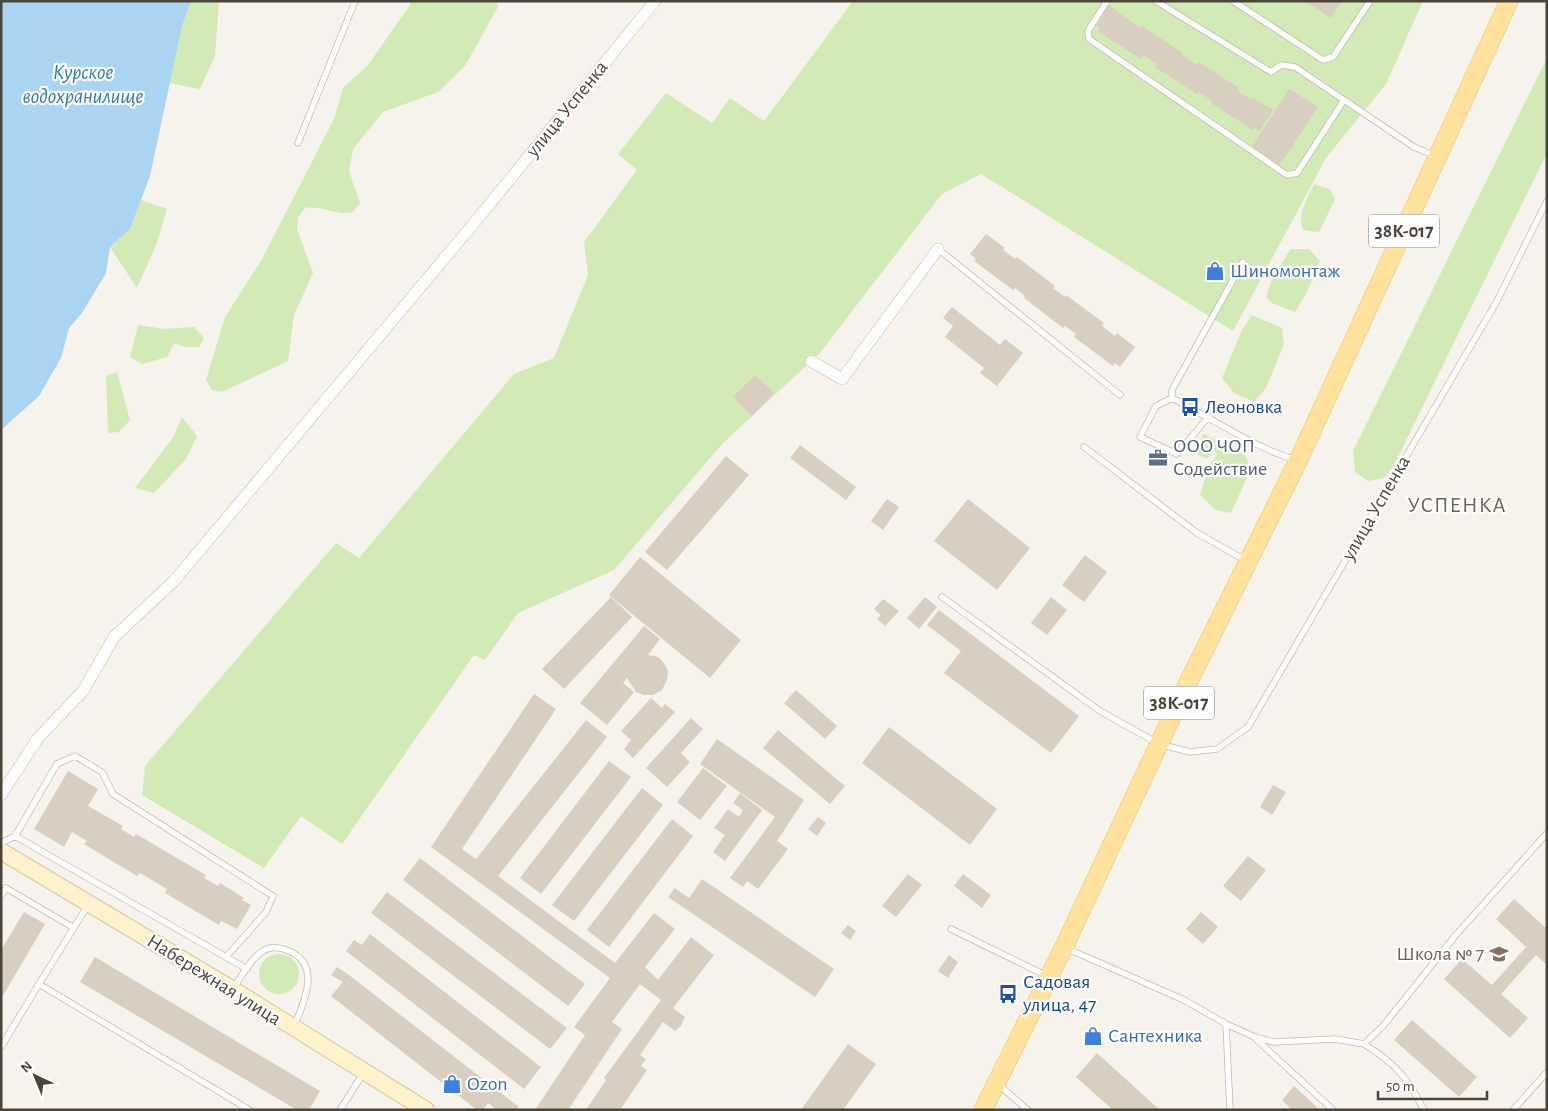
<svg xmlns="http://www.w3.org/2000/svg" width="1548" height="1111" font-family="'Alegreya Sans',sans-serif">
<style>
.green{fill:#d2eab5}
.water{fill:#a9d4f2}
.building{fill:#d8cfc1}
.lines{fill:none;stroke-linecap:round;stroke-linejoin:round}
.lane-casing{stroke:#c2bbae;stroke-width:7}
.street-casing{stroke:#c2bbae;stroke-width:12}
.secondary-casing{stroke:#d6c79b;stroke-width:18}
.primary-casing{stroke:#e6c16a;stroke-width:19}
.lane{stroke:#fff;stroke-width:5.5}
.street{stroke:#fff;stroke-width:11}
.secondary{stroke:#fff3cd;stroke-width:16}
.primary{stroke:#ffe39c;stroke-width:18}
.labels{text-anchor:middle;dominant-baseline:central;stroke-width:4.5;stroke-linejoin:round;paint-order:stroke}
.shield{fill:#fff;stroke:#817c74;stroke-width:1}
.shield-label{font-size:19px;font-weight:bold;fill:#4b4439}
.street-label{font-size:20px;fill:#4b4439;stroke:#fff}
.shop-label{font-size:20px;fill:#366cbe;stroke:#fff;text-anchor:start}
.transit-label{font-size:20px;fill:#164399;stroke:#fff;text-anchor:start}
.service-label{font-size:20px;fill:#4e5e75;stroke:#fff;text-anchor:start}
.education-label{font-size:20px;fill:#785e54;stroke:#fff;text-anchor:end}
.water-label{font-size:21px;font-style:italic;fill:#2e7ab2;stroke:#fff}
.quarter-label{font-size:22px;letter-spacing:1px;fill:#6e6250;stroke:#fff}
</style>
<rect width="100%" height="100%" fill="#f6f3ec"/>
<path class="green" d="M191,1H219L215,56L200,89L169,83L182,26Z
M410,1H497L498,7L465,66L438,92L383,112L353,149L349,171L360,203L353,212C334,216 324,205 305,208L298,217L297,229L313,273L294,315L288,361L222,392L212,390L206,380L225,317L262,259L334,119L343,88L368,65L410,5Z
M853,1H1423L1386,84L1326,158L1233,331L981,174L942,194L820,353L723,443L614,570L518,613L485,660L474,655L342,844L301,816L264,868L142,795L145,766L336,543L359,558L514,374L554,358L588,275L584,242L637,170L618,154L666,93L712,123L730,98L764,121Z
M1547,58V153L1394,465L1384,478L1368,481L1355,472L1353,451Z
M1314,184L1330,189L1335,199L1319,232L1303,230C1297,214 1307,199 1314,184Z
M141,200L167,209L157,243L137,288L110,247L130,229Z
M1291,249H1309L1320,261L1306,294L1295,312L1272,303L1266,297L1273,276Z
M1252,315L1282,328L1284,344L1266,388L1254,402L1234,393L1222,378L1242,330Z
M138,325L164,329L194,327L204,338L199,347H186L174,343L167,357L142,364L130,357Z
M117,372L130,420L119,432L108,433L106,376Z
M182,417L197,436L186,459L154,493L135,488L174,436Z
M1204,434L1245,455L1251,468L1231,513L1216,510L1200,495L1209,466L1217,455L1214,450L1207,459L1194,453Z
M259 974a20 20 0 1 1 40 0a20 20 0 1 1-40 0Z"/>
<path class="water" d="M1,1H191L182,26L150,176L130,229L110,247L106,273L82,313L69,328L61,358L39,396L1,430Z"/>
<path class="building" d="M1305,1H1342L1331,18Z
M1107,4L1140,28L1142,26L1183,53L1182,55L1197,65L1199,62L1239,88L1237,91L1252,100L1253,98L1273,110L1260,131L1255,128L1253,130L1211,103L1212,101L1199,92L1197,94L1155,67L1157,64L1143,55L1141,59L1098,31L1100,28L1094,24Z
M1289,89L1318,107L1280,165L1252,147Z
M986,234L1005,248L1003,250L1015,259L1017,257L1055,286L1053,288L1065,297L1066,295L1104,323L1102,326L1115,336L1117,333L1135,347L1120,367L1115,363L1113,366L1074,337L1076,334L1065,326L1063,328L1024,298L1025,296L1015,288L1013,290L974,261L976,259L970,254Z
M952,307L1000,345L1005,339L1023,353L997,386L980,373L984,368L945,337L953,326L943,318Z
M755,375L774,393L752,416L733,397Z
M800,445L856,487L846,500L790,458Z
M726,456L749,475L667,570L645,552Z
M887,499L899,507L883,530L871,521Z
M968,499L1030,548L997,590L934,541Z
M1085,555L1107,572L1084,602L1062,585Z
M640,557L741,640L710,678L609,595Z
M611,597L632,617L564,689L542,669Z
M925,597L937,607L919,629L907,618Z
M1051,597L1067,610L1047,635L1031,623Z
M883,599L899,611L885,626L877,619L881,615L874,609Z
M939,610L1079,716L1051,753L944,673L961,651L927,625Z
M644,626L660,639L648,655L658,657L664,663L668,671L667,680L662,690L653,695H644L636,692L627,678L623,683L634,692L607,725L580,703Z
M796,690L837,726L825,739L784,703Z
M534,694L556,709L462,849L476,859L586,720L607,737L498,876L615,963L654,913L675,929L645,967L658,980L691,937L714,955L673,1008L685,1017L681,1026L675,1031L663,1022L640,1055L646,1059L641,1066L647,1070L620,1110H586L606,1080L604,1078L661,1000L640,984L612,1022L622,1029L568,1110H535L585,1035L574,1027L610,978L431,847Z
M651,698L662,708L665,704L675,712L633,758L624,749L631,740L621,731Z
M691,718L703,729L681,753L690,762L667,787L646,768Z
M889,727L997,809L970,845L862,763Z
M778,730L845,786L830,804L763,748Z
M717,739L804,800L777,841L788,849L758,889L747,881L743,887L730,878L775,817L700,764Z
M609,761L631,777L541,894L520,878Z
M703,768L727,786L700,820L677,802Z
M68,771L98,789L88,806L123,826L121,829L134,837L136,834L206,875L204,878L218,886L220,883L244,898L242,900L251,905L237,929L221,921L219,925L165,893L167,889L140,873L137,876L84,844L87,841L72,832L64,847L34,829Z
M1273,785L1286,792L1272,815L1260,807Z
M642,788L663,805L574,921L552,905Z
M740,793L762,810L725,861L713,852L725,835L714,828L728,809L739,817L743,810L733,803Z
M818,817L826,823L817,836L808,829Z
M672,819L693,836L609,947L587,930Z
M1248,856L1266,870L1241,901L1223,886Z
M420,858L585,984L568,1006L403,880Z
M908,874L922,885L896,917L882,906Z
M963,874L991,895L982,908L954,886Z
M702,879L834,969L815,997L668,897L675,888L689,898Z
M387,892L567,1028L550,1049L371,913Z
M1514,899L1547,929V965L1536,955L1501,994L1528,1018L1510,1038L1444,979L1462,959L1492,985L1526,947L1496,919Z
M24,912L45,924L1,999V950Z
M1201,912L1218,927L1203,944L1186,929Z
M848,925L856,931L850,940L841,933Z
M370,934L541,1067L524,1089L346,951L354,940L362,945Z
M949,955L958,962L948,978L938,971Z
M95,957L320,1091L309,1110H297L80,982Z
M337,967L349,975L519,1107L516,1110H497L488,1103L483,1110H477L331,996L343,982L331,975Z
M1412,1020L1477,1077L1459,1097L1394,1040Z
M848,1044L876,1064L843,1110H801Z
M1097,1053L1160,1110H1113L1076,1077Z
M1294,1086L1320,1110H1292L1282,1100Z"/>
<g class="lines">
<g class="lane-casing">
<path id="lane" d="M1107,1L1088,31L1089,39L1287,175L1297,173L1344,100
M1156,1L1271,72L1281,65L1295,67L1414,147L1436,156
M1233,1L1323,60L1333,57L1370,1
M298,143L355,1
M938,249L1120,395
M1172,398V390L1243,262
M1209,416L1177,454L1140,437L1156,406L1172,398C1212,418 1252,447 1296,460
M1084,447L1197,533L1245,560
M942,597L1100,711L1159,744L1190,752L1217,749L1248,727L1497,301L1547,201
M1,843L15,836L57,764L75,756L102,772L113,794L273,896L266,912L226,957L15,836
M1,896L6,888L74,928
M88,905L39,984L250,1110
M951,929L1047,976
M1066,948L1184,1000L1226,1024L1230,1110
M226,957L247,969
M234,987C242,976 251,958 263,951C271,946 281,947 289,951C322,965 304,1003 294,1026
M1226,1024L1255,1037L1273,1042L1335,1039L1364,1044L1383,1026L1455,936L1547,833
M1256,1039L1333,1110
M1364,1044C1396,1064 1407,1077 1424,1110
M1,1047L39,984
M999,1085L1028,1110
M340,1110L363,1074
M1513,1110L1547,1072"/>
</g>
<g class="street-casing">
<path id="street" d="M811,361L842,379L938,249
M1,795L38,738L83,691L114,637L174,581L480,216L655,1"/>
</g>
<g class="secondary-casing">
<path id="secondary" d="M1,851L232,989L426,1110"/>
</g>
<g class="primary-casing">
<path id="primary" d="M983,1110L1064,947L1182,695L1298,461L1509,1"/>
</g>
<use href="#lane" class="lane"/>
<use href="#street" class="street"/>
<use href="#secondary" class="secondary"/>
<use href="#primary" class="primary"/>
</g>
<defs>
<g id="shop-bare" transform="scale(1.5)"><path d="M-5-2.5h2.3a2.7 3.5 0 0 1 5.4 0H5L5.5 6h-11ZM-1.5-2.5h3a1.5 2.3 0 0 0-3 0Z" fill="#3f7fe0" stroke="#fff" stroke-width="2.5" paint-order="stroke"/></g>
<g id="bus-bare" transform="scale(1.5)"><path d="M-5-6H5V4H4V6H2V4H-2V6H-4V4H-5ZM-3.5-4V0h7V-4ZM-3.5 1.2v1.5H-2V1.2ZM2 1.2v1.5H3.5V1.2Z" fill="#1a4fb4" stroke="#fff" stroke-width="2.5" paint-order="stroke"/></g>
<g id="office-bare" transform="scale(1.5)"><path d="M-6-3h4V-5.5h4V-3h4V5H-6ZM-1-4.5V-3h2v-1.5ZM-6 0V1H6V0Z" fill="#5c6f8a" stroke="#fff" stroke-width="2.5" paint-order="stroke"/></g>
<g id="school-bare" transform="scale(1.5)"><path d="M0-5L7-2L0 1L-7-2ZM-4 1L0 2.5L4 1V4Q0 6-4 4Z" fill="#8d6e63" stroke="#fff" stroke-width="2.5" paint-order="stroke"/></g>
</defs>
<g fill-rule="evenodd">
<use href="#shop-bare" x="1215" y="271"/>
<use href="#bus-bare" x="1190" y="407"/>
<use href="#office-bare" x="1158" y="458"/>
<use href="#school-bare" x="1499" y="954"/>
<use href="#bus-bare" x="1008" y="994"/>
<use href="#shop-bare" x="1093" y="1036"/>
<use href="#shop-bare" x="452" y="1084"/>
</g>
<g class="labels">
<g class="shield">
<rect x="1369" y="214.5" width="70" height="33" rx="4"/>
<rect x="1144" y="686.5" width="70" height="33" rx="4"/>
</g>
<g class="shield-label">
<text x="1404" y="231">38К-017</text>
<text x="1179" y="703">38К-017</text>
</g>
<g class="street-label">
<text transform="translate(567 109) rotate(-51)">улица Успенка</text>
<text transform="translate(1376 508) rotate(-60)">улица Успенка</text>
<text transform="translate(214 980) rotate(32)">Набережная улица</text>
</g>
<g class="shop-label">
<text x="1230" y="271">Шиномонтаж</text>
<text x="1108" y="1036">Сантехника</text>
<text x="467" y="1084">Ozon</text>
</g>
<g class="transit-label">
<text x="1205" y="407">Леоновка</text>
<text x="1023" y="982">Садовая<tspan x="1023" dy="23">улица, 47</tspan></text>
</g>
<g class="service-label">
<text x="1173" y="446">ООО ЧОП<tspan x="1173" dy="23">Содействие</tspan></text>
</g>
<g class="education-label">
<text x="1484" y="954">Школа № 7</text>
</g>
<g class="water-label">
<text x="83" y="72">Курское<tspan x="83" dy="24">водохранилище</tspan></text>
</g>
<g class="quarter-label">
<text x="1457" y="505">УСПЕНКА</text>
</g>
</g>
<rect width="1548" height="1111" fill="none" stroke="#4b4439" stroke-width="5"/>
<g transform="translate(35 1076) rotate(316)" stroke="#ffffff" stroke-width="4" paint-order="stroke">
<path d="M0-4L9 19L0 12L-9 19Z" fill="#4b4439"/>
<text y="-8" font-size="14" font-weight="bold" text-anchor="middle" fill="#4b4439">N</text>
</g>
<path d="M1378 1091v8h109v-8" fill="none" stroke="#4b4439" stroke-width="2.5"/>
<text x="1386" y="1091" font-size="15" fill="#4b4439" stroke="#ffffff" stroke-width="4" paint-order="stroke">50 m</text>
</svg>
